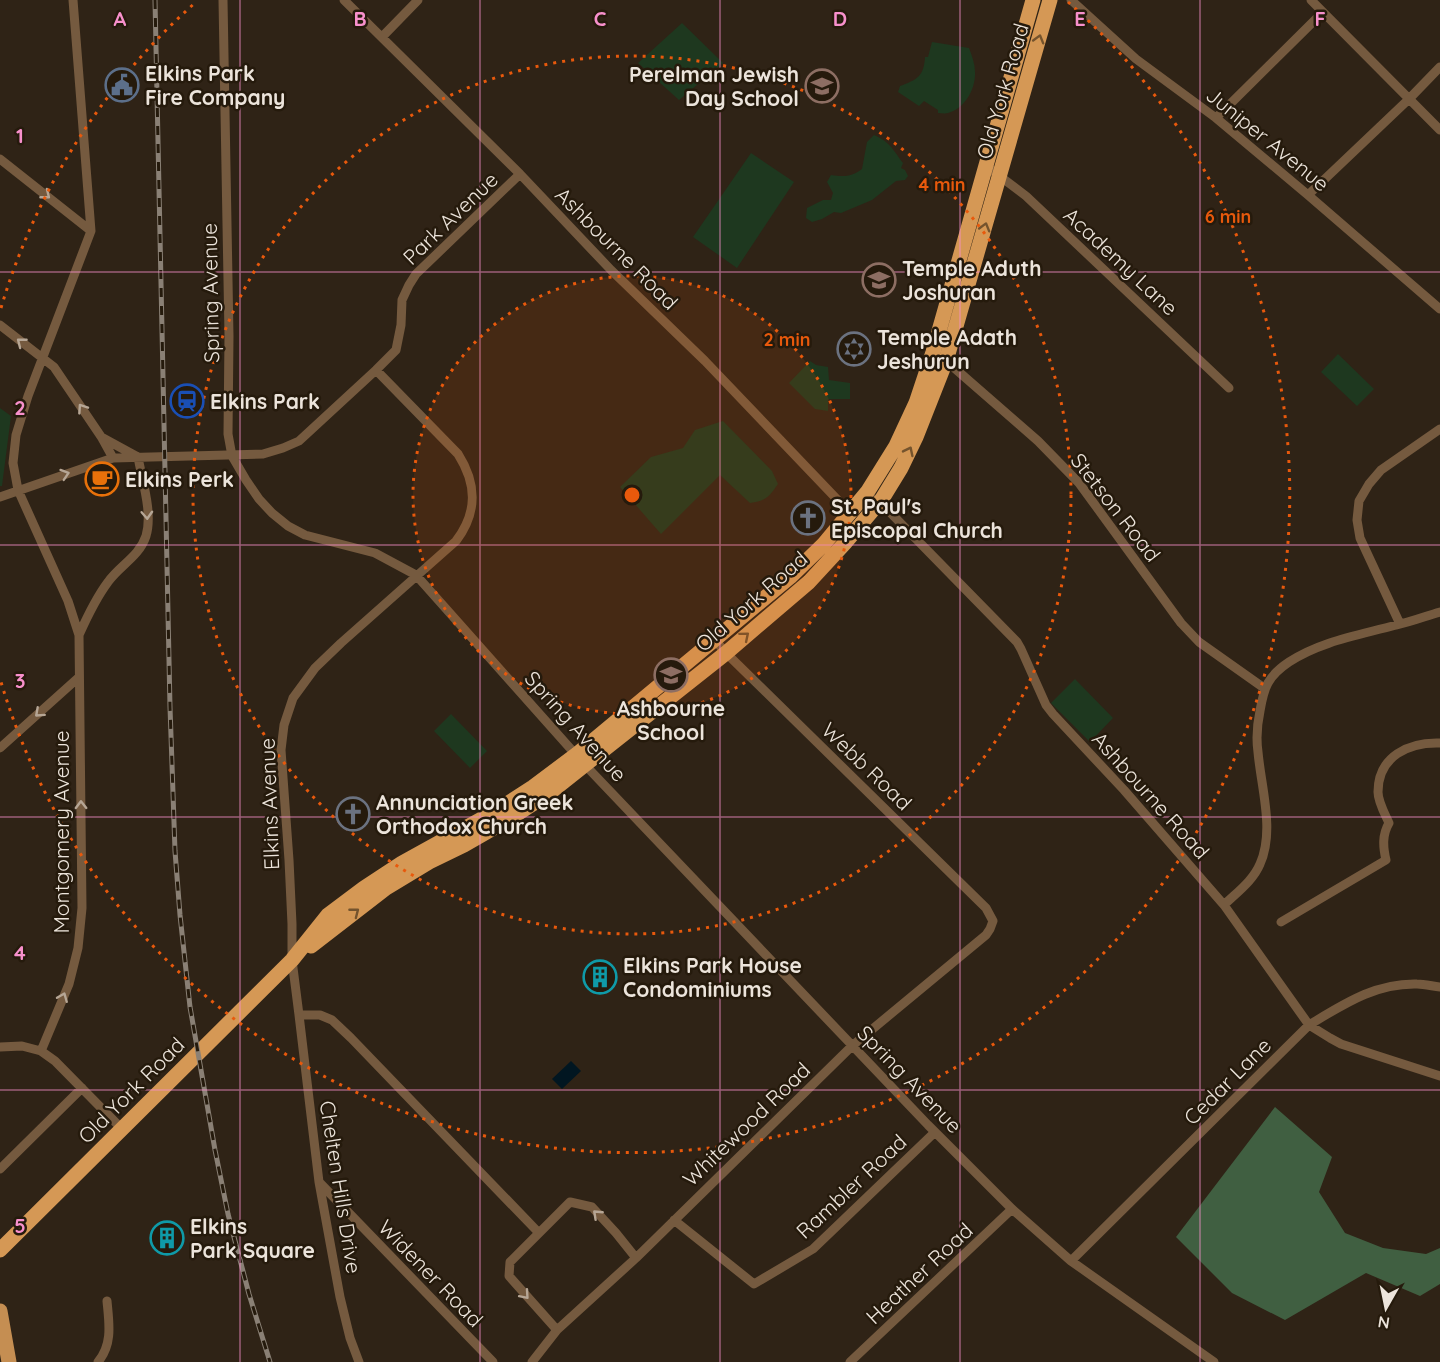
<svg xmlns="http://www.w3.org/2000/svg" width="1440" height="1362" font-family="Quicksand,sans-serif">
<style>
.green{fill:#1e381f}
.forest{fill:#405f41}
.water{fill:#011621}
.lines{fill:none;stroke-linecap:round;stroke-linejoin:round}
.minor{stroke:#755a3f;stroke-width:9}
.primary{stroke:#c58e52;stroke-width:15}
.trunk{stroke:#d59855;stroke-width:15}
.rail-casing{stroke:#8a8075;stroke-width:5}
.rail{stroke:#251a0c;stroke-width:3;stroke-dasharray:9;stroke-linecap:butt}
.oneway{stroke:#74532d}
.oneway2{stroke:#b6a695}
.grid{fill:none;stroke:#f890cc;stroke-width:1.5;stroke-opacity:0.55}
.ring{fill:none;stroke:#e8590c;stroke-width:3;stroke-dasharray:3 6}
.labels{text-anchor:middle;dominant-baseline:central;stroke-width:5;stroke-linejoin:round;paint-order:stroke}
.poi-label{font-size:21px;font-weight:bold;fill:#ece4db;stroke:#251a0c;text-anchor:start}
.street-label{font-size:21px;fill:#ece4db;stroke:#251a0c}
.grid-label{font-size:20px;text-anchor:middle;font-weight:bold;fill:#f890cc;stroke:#251a0c;stroke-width:5;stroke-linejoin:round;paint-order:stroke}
.centre{fill:#e8590c;stroke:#251a0c;stroke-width:3}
.ring-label{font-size:18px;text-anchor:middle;font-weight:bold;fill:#e8590c;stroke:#251a0c;stroke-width:5;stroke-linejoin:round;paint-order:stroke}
</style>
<rect width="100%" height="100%" fill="#2f2316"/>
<path class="green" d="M682,23L723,63L679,100L638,63Z
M932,42L969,48C972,56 975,64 975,72C976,88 965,109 948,113C945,114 941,113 938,113V110L924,101L919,106L898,92L900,86C917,80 924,76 925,57H928Z
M874,135C879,137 884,140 887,143C894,149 898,157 903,163L901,168L905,170L908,176L905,180L896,181L872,200L841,213L834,212L822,219L812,222L806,218L807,208L823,200H831L833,193L827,182L831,175C843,177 852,177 862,169L867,142Z
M751,153L794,182L737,268L693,237Z
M1338,354L1374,389L1357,406L1321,372Z
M810,361L816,365L828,367L829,380L850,383V399H828V411L815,409L789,383Z
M0,408L11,416L2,486H0Z
M723,421L772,471L778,484C769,497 766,501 750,503L720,475L661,534L620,487L651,457L683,448L695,430Z
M1075,679L1113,718L1090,742L1051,703Z
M451,714L487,751L470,768L434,731Z"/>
<path class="forest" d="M1275,1107L1332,1157L1319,1192L1345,1233L1383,1248L1426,1254L1440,1248V1284L1420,1296L1366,1273L1285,1320L1232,1293L1176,1237Z"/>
<path class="water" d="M571,1061L581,1071L562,1089L552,1079Z"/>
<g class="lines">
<path class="minor" d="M73,0L91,231L28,396L16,435L13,463L18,490L68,601L79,635
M223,0L229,336L228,434L232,456L246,480L259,499L272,513L288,526L305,535L375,553L416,575L585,765L928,1125L1012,1209L1071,1261L1214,1362
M344,0L520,174L611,270L705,361L852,515
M1071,0L1136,59L1216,118L1308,195L1440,309
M1311,0L1440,130
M382,37L418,0
M1216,118L1323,12
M0,159L91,231
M985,165L1026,196L1229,388
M1308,195L1409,99L1440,67
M0,325L54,367L102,438L113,458
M944,359L1038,441L1079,483L1181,623L1199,642L1264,688
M376,370L458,454C477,484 478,512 456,541L341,643L315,668L293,698L284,725L281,750L289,860L292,924V960L299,1015H320L332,1020L351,1038L539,1233
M103,438L136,456
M0,497L113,458L263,454L283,448L299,441L376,370L396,350L401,325L402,300L409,285L416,274L520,174
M877,499L1017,642L1021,649L1046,705L1053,714L1124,790L1224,905L1309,1025L1330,1038L1341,1044L1440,1076
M1400,624L1360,538L1357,520L1359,501L1369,484L1381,470L1440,429
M0,748L78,678
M1224,905C1236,893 1253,881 1260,864C1275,831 1261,787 1258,752C1256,738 1257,725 1260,711C1264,687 1268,676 1289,662C1321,641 1360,635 1396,625C1411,622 1426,616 1440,612
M1281,922L1386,860C1383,847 1382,835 1389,823C1385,814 1378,802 1378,792C1378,756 1409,742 1440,743
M299,1015L319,1182L340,1297L350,1338L359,1362
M0,1047L22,1046L41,1051L55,1061L122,1129
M41,1051L69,984L78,948L82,908L79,635C87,617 96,598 108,582C120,565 139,557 146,536C153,513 142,480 138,457
M0,1169L82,1088
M319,1182L493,1362
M674,1220L754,1284L813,1249L935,1132
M1071,1261L1309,1025C1344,1004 1375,983 1417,984C1424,984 1432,986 1440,987
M557,1330L509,1276L510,1262L570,1202L592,1207L616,1233L636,1258
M98,1362C113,1344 109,1323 107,1301
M532,1362L557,1330L636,1258L852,1046L986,935L990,929L993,921L986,908L726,653L714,639
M850,1362L1012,1209"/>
<path class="primary" d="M0,1311L9,1362"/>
<path class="trunk" d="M311,946L386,888L429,862L464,845L511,818L548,794L726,653L809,582L845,543L882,499L901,468L916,437L946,361L1050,0
M0,1250L292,960L328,915L364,888L402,863L496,811L533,787L577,754L790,577L823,545L868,491L896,446L916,403L933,352L1033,0"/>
<g class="rail-casing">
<path id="rail" d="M155,0L170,707L175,851L180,915L190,1007L215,1150L228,1214L249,1294L270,1362"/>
</g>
<use href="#rail" class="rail"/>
</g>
<defs><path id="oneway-chevron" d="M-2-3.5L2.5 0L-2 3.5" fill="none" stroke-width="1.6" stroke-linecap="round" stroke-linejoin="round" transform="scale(1.5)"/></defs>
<g class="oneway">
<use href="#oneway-chevron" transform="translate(1039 39) rotate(-74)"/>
<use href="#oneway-chevron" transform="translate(985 227) rotate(-74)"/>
<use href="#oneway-chevron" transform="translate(909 451) rotate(-64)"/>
<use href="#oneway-chevron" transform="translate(745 636) rotate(-40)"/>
<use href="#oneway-chevron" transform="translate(355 912) rotate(-38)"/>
</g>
<g class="oneway2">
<use href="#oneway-chevron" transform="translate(46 195) rotate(38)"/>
<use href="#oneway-chevron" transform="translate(21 342) rotate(-142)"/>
<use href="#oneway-chevron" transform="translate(82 408) rotate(-124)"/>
<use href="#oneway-chevron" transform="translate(65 474) rotate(-18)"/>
<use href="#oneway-chevron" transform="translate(147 515) rotate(87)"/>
<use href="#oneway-chevron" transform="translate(39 713) rotate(138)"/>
<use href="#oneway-chevron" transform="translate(81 805) rotate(-91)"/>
<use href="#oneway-chevron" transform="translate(63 997) rotate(-68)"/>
<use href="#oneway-chevron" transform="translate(597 1214) rotate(-137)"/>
<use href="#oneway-chevron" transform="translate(525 1295) rotate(49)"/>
</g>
<path class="grid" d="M240,0V1362M480,0V1362M720,0V1362M960,0V1362M1200,0V1362M0,272H1440M0,545H1440M0,817H1440M0,1090H1440"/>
<circle cx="632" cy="495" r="219" fill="#e8590c" fill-opacity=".12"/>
<g class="ring">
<circle cx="632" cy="495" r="219"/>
<circle cx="632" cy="495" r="439"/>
<path d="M1 308A658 658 0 0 1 196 2M1068 2A658 658 0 1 1 1 682"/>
</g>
<defs>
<g id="civic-ring" transform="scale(1.725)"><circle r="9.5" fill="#251a0c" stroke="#5c6f8a" stroke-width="1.5"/><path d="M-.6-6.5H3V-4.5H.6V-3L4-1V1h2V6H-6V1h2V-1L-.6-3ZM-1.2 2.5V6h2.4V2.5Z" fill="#5c6f8a"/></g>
<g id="school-ring" transform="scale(1.725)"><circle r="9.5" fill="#251a0c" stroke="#8d6e63" stroke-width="1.5"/><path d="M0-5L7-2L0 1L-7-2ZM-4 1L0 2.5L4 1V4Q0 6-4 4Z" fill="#8d6e63"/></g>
<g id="synagogue-ring" transform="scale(1.725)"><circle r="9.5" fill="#251a0c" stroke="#6b7280" stroke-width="1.5"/><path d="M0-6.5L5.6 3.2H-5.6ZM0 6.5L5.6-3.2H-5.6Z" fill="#6b7280"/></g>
<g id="station-ring" transform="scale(1.725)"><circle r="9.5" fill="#251a0c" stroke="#1a4fb4" stroke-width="1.5"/><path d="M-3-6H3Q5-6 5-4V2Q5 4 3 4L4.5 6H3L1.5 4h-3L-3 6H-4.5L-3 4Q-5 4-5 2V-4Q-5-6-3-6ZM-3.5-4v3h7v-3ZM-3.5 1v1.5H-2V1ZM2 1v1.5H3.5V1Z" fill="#1a4fb4"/></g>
<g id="cafe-ring" transform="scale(1.725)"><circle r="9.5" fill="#251a0c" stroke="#e8710a" stroke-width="1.5"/><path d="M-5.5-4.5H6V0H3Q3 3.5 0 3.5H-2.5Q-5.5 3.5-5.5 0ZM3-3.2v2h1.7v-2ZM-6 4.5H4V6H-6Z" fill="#e8710a"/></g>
<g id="church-ring" transform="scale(1.725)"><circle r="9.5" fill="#251a0c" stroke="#6b7280" stroke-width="1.5"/><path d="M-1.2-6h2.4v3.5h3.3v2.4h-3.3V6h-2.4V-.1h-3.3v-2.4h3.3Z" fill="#6b7280"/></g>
<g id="building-ring" transform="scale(1.725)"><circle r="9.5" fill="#251a0c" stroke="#0f9aa8" stroke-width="1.5"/><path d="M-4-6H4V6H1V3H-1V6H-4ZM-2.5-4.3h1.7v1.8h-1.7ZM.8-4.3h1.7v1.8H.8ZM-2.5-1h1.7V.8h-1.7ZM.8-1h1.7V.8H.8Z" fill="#0f9aa8"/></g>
</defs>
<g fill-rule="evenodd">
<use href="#civic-ring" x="122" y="85"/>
<use href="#school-ring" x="822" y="86"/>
<use href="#school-ring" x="879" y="280"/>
<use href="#synagogue-ring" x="854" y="349"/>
<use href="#station-ring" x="187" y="401"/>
<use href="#cafe-ring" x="102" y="479"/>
<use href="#church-ring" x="808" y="518"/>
<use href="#school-ring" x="671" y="675"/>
<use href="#church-ring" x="353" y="814"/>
<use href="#building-ring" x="600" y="977"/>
<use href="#building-ring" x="167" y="1238"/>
</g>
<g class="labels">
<g class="poi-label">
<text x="145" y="73">Elkins Park<tspan x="145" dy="24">Fire Company</tspan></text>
<text x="799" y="74" text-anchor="end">Perelman Jewish<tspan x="799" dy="24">Day School</tspan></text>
<text x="902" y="268">Temple Aduth<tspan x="902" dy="24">Joshuran</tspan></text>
<text x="877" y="337">Temple Adath<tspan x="877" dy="24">Jeshurun</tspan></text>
<text x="210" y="401">Elkins Park</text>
<text x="125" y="479">Elkins Perk</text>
<text x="831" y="506">St. Paul's<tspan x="831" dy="24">Episcopal Church</tspan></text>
<text x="671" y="708" text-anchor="middle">Ashbourne<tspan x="671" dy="24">School</tspan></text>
<text x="376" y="802">Annunciation Greek<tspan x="376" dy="24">Orthodox Church</tspan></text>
<text x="623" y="965">Elkins Park House<tspan x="623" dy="24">Condominiums</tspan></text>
<text x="190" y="1226">Elkins<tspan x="190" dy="24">Park Square</tspan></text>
</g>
<g class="street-label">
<text transform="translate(1002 91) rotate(-74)">Old York Road</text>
<text transform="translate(1268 139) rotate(39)">Juniper Avenue</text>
<text transform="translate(450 218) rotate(-44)">Park Avenue</text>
<text transform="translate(617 248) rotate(45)">Ashbourne Road</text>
<text transform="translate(1121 261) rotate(43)">Academy Lane</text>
<text transform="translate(210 293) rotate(-91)">Spring Avenue</text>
<text transform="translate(1116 507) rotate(52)">Stetson Road</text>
<text transform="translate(751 601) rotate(-41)">Old York Road</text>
<text transform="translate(576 726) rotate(48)">Spring Avenue</text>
<text transform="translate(867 766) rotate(44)">Webb Road</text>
<text transform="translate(1151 795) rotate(48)">Ashbourne Road</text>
<text transform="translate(269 804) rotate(-92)">Elkins Avenue</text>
<text transform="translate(61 832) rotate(-90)">Montgomery Avenue</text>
<text transform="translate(910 1079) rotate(46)">Spring Avenue</text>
<text transform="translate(1227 1081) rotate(-45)">Cedar Lane</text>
<text transform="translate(131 1090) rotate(-45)">Old York Road</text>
<text transform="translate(746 1124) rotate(-44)">Whitewood Road</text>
<text transform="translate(851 1186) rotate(-43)">Rambler Road</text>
<text transform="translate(341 1187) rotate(81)">Chelten Hills Drive</text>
<text transform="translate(431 1273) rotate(46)">Widener Road</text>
<text transform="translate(919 1273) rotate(-43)">Heather Road</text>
</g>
</g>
<g class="grid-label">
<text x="120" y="26">A</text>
<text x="360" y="26">B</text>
<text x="600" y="26">C</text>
<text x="840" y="26">D</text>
<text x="1080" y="26">E</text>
<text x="1320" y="26">F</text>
<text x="20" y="143">1</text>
<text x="20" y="415">2</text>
<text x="20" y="688">3</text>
<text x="20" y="960">4</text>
<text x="20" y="1233">5</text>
</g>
<circle cx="632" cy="495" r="9" class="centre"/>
<g class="ring-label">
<text x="942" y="191">4 min</text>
<text x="1228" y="223">6 min</text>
<text x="787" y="346">2 min</text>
</g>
<g transform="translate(1386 1308) rotate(189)" stroke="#251a0c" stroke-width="4.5" paint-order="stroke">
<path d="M0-4.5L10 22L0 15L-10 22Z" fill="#ece4db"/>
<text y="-9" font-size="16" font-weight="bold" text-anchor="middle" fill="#ece4db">N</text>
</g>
</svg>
